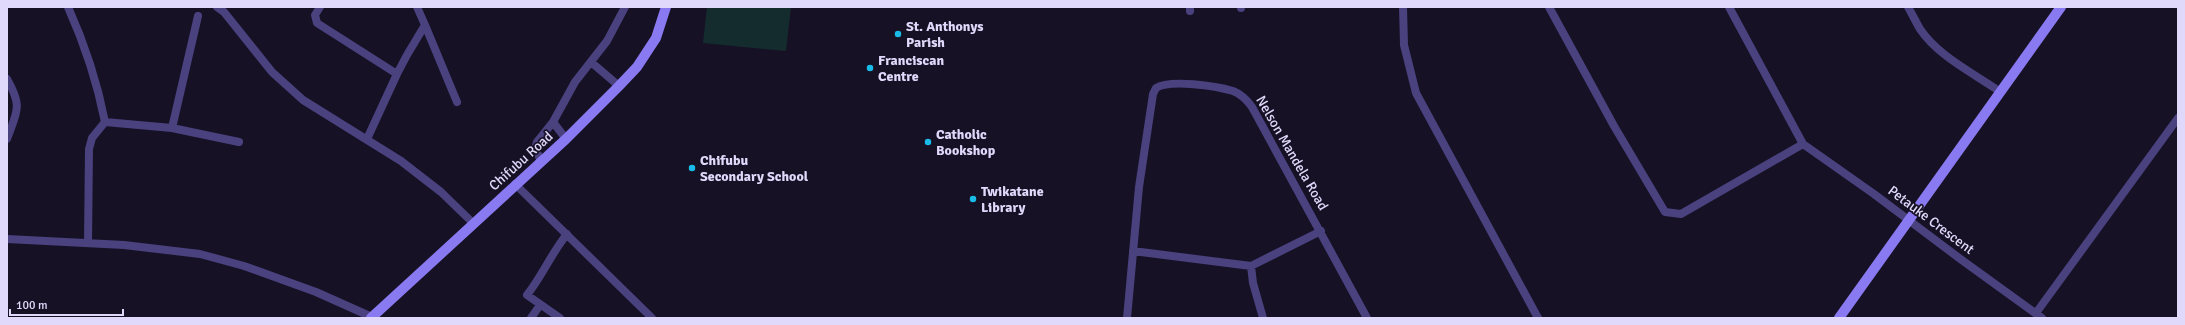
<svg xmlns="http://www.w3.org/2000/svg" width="2185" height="325" font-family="Signika,sans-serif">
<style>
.green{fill:#152c2e}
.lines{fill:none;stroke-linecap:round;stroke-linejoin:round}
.street{stroke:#4a417f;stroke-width:8}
.secondary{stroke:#8a7af1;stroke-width:10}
.poi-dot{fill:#19bce8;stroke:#171125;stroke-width:1.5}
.labels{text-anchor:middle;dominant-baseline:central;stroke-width:3.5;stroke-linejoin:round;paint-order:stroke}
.poi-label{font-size:14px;font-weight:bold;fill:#e1d9fb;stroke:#171125;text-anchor:start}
.street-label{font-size:14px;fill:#e1d9fb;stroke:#171125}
</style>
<rect width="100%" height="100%" fill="#171125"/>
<path class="green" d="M707,7H791L786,51L703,43Z"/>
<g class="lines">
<path class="street" d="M68,7C85,45 97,81 105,122
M217,7L224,12L272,72L303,100L401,161L441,192L474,224
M320,7L315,15L317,23L397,74L367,139
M1403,7L1404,45L1416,93L1538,318
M1549,7L1614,126L1665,212L1681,214L1803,144
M1729,7L1803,144L1874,194L1959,258L2042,318
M1908,7C1912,14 1916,22 1920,29C1938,56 1973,73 1999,91
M1241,8V7
M1190,11V7
M425,25L457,102
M591,62L619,86
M397,74L407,55L425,25L417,7
M7,79C23,107 17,111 7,139
M553,122L566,139
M172,128L198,16
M541,161L535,148L537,142L553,122L575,82L607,41L625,7
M515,184L652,318
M7,239L124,245L200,254L244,266L316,292L372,317
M88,243L89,149L92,138L105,122L172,128L239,142
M1133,251L1251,266L1253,283L1263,318
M1251,266L1321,231
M2036,313L2178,118
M531,318L540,305
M560,318L527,295C542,276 551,254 567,234
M1127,318L1139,187L1153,94L1156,88C1170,79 1216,86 1233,91C1241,94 1247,100 1252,107L1367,318"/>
<path class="secondary" d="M371,318L566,139L619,86L637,67L656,38L666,7
M1839,318L2061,7"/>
</g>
<g class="poi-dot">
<circle cx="898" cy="34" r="4"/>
<circle cx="870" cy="68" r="4"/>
<circle cx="928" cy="142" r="4"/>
<circle cx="692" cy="168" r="4"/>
<circle cx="973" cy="199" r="4"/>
</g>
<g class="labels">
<g class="poi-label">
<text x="906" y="26">St. Anthonys<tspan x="906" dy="16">Parish</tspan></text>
<text x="878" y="60">Franciscan<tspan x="878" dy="16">Centre</tspan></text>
<text x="936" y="134">Catholic<tspan x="936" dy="16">Bookshop</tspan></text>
<text x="700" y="160">Chifubu<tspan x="700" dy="16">Secondary School</tspan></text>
<text x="981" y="191">Twikatane<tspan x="981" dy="16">Library</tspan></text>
</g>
<g class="street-label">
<text transform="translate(1292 153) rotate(60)">Nelson Mandela Road</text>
<text transform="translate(521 161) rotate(-42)">Chifubu Road</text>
<text transform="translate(1931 220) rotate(37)">Petauke Crescent</text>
</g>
</g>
<rect width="2185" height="325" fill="none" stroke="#e1d9fb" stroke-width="16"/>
<path d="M10 309v6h113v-6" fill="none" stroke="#e1d9fb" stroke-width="2"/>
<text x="16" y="309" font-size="12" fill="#e1d9fb" stroke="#171125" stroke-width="3" paint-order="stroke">100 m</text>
</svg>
